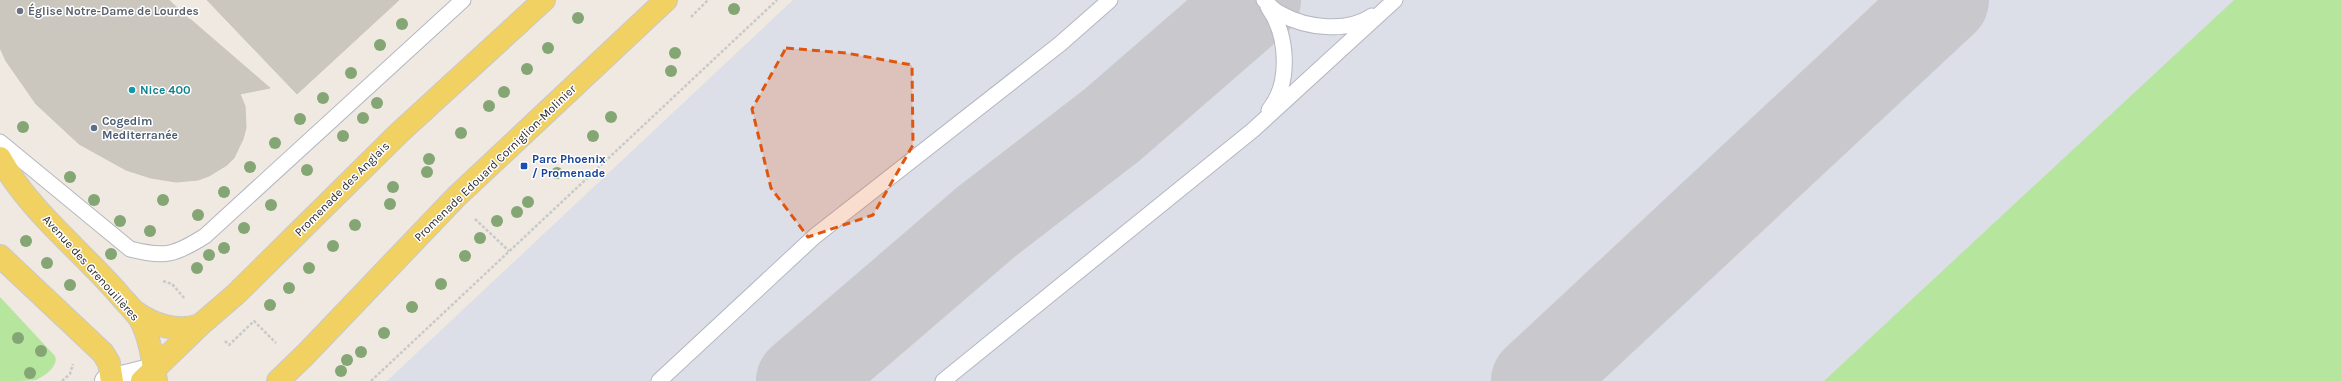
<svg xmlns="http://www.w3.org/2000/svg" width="2341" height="381" font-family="Karla,sans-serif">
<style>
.airport{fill:#dcdee8}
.green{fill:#b6e59e}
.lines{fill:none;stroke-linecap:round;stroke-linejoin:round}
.taxiway{stroke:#c9c8cc;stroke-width:90}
.building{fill:#cbc7bf;stroke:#cbc5ba}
.lane-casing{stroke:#b4b7c1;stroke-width:17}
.street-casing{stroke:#b4b7c1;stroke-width:24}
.primary-casing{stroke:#c9c9c9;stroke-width:24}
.path{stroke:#c9c9c9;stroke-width:2.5;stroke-dasharray:3 2;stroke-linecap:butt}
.lane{stroke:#fff;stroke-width:15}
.street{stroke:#fff;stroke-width:22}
.primary{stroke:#f2d163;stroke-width:22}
.tree{fill:#84a574}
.marked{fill:#df570e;fill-opacity:0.2;stroke:#df570e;stroke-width:3;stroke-dasharray:8 5;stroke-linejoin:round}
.worship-dot{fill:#6b7280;stroke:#fff;stroke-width:1.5}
.culture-dot{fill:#0f9aa8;stroke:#fff;stroke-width:1.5}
.service-dot{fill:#5c6f8a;stroke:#fff;stroke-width:1.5}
.transit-dot{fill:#1a4fb4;stroke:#fff;stroke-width:1.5}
.labels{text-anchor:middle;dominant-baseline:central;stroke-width:3;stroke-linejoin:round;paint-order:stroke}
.worship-label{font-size:12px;font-weight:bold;fill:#5b616d;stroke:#fff;text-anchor:start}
.culture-label{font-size:12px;font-weight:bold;fill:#0d838f;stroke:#fff;text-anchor:start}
.service-label{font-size:12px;font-weight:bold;fill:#4e5e75;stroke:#fff;text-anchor:start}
.transit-label{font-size:12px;font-weight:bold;fill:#164399;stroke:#fff;text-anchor:start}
.street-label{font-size:12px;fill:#2e2e2e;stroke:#fff}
</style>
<rect width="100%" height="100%" fill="#efe9e1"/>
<path class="airport" d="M793,0H2341V381H387Z"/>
<path class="green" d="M2234,0H2341V381H1824Z
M0,297L55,356C59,366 45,376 36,380C27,381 10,381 0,381Z"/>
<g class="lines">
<path class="taxiway" d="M801,381L986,222L1112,125L1256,0
M1536,381L1944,0"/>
</g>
<path class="building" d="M0,0H169L194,24L215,50L240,94L245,106L246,128L243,139L234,158L227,165L209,176L198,180L176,182L151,178L126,170L79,144L36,104L6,61L0,48Z
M207,0H399L297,94Z
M190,19L270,88L240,94L215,50Z"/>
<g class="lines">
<g class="lane-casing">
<path id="lane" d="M1264,0C1269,5 1274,11 1281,14C1306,28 1347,33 1372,16
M1268,7C1288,35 1291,83 1269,110
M0,142L130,249C165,258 175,255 205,236L463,0
M659,381L815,236L1060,44L1110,0
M943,381L1253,130L1395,0"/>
</g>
<g class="street-casing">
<path id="street" d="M106,381L154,369"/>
</g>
<g class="primary-casing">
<path id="primary" d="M0,158C28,209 78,248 116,291C124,301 133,309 140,319C150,337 153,361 156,381
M0,256L103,353L109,363L112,381
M134,311C153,325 177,333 200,325
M142,381L200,325L236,294L399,133L544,0
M278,381L306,354L456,197L666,0"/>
</g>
<path class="path" d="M691,17L708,0
M475,219L509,251
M163,281L172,284L185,299
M225,341L229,345L254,321L276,343
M62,381L70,374L73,364
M371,381L777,0"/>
<use href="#lane" class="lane"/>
<use href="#street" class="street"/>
<use href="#primary" class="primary"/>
</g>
<g class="tree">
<circle cx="734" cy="9" r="6"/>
<circle cx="578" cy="18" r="6"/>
<circle cx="402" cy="24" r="6"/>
<circle cx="380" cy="45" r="6"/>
<circle cx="548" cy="48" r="6"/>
<circle cx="675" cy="53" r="6"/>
<circle cx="527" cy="69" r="6"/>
<circle cx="671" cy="71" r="6"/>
<circle cx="351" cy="73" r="6"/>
<circle cx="504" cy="92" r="6"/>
<circle cx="323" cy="98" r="6"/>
<circle cx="377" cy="103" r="6"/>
<circle cx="489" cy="106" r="6"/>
<circle cx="611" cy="117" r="6"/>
<circle cx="363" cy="118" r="6"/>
<circle cx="300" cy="119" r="6"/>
<circle cx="23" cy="127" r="6"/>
<circle cx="461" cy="133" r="6"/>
<circle cx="343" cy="136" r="6"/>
<circle cx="593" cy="136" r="6"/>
<circle cx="275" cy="143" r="6"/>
<circle cx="429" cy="159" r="6"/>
<circle cx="250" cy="167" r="6"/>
<circle cx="307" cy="170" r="6"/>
<circle cx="427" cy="172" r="6"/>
<circle cx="557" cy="173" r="6"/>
<circle cx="70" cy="177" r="6"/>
<circle cx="393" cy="187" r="6"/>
<circle cx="224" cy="192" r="6"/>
<circle cx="94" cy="200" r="6"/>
<circle cx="163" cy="200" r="6"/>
<circle cx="528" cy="202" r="6"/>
<circle cx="390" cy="204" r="6"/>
<circle cx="271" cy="205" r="6"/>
<circle cx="517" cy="212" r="6"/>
<circle cx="198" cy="215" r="6"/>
<circle cx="120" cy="221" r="6"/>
<circle cx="497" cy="221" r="6"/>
<circle cx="355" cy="225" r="6"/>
<circle cx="244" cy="228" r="6"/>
<circle cx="150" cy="231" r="6"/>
<circle cx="480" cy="238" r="6"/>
<circle cx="26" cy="241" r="6"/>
<circle cx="333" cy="246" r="6"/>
<circle cx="224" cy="248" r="6"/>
<circle cx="111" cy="254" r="6"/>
<circle cx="209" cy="255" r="6"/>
<circle cx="465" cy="256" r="6"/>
<circle cx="47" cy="263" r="6"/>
<circle cx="197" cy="268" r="6"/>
<circle cx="309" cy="268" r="6"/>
<circle cx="441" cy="284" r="6"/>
<circle cx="70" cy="285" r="6"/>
<circle cx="289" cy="288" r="6"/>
<circle cx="270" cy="305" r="6"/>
<circle cx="412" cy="307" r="6"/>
<circle cx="384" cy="333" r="6"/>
<circle cx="18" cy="338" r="6"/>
<circle cx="41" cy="351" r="6"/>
<circle cx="361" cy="352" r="6"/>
<circle cx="347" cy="360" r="6"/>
<circle cx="341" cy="371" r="6"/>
<circle cx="30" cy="373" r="6"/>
</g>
<path class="marked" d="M786,48L846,53L912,65L913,145L873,215L808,237L771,188L752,109Z"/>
<circle class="worship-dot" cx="20" cy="11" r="4"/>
<circle class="culture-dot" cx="132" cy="90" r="4"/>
<circle class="service-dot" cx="94" cy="128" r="4"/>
<rect class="transit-dot" x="520" y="162" width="8" height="8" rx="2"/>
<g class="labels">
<g class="worship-label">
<text x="28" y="11">Église Notre-Dame de Lourdes</text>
</g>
<g class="culture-label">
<text x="140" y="90">Nice 400</text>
</g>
<g class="service-label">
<text x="102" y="121">Cogedim<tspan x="102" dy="14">Mediterranée</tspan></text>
</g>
<g class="transit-label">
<text x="532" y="159">Parc Phoenix<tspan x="532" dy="14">/ Promenade</tspan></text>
</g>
<g class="street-label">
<text transform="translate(495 163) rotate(-44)">Promenade Edouard Corniglion-Molinier</text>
<text transform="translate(342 189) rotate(-45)">Promenade des Anglais</text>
<text transform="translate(91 268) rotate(48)">Avenue des Grenouillères</text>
</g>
</g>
</svg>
